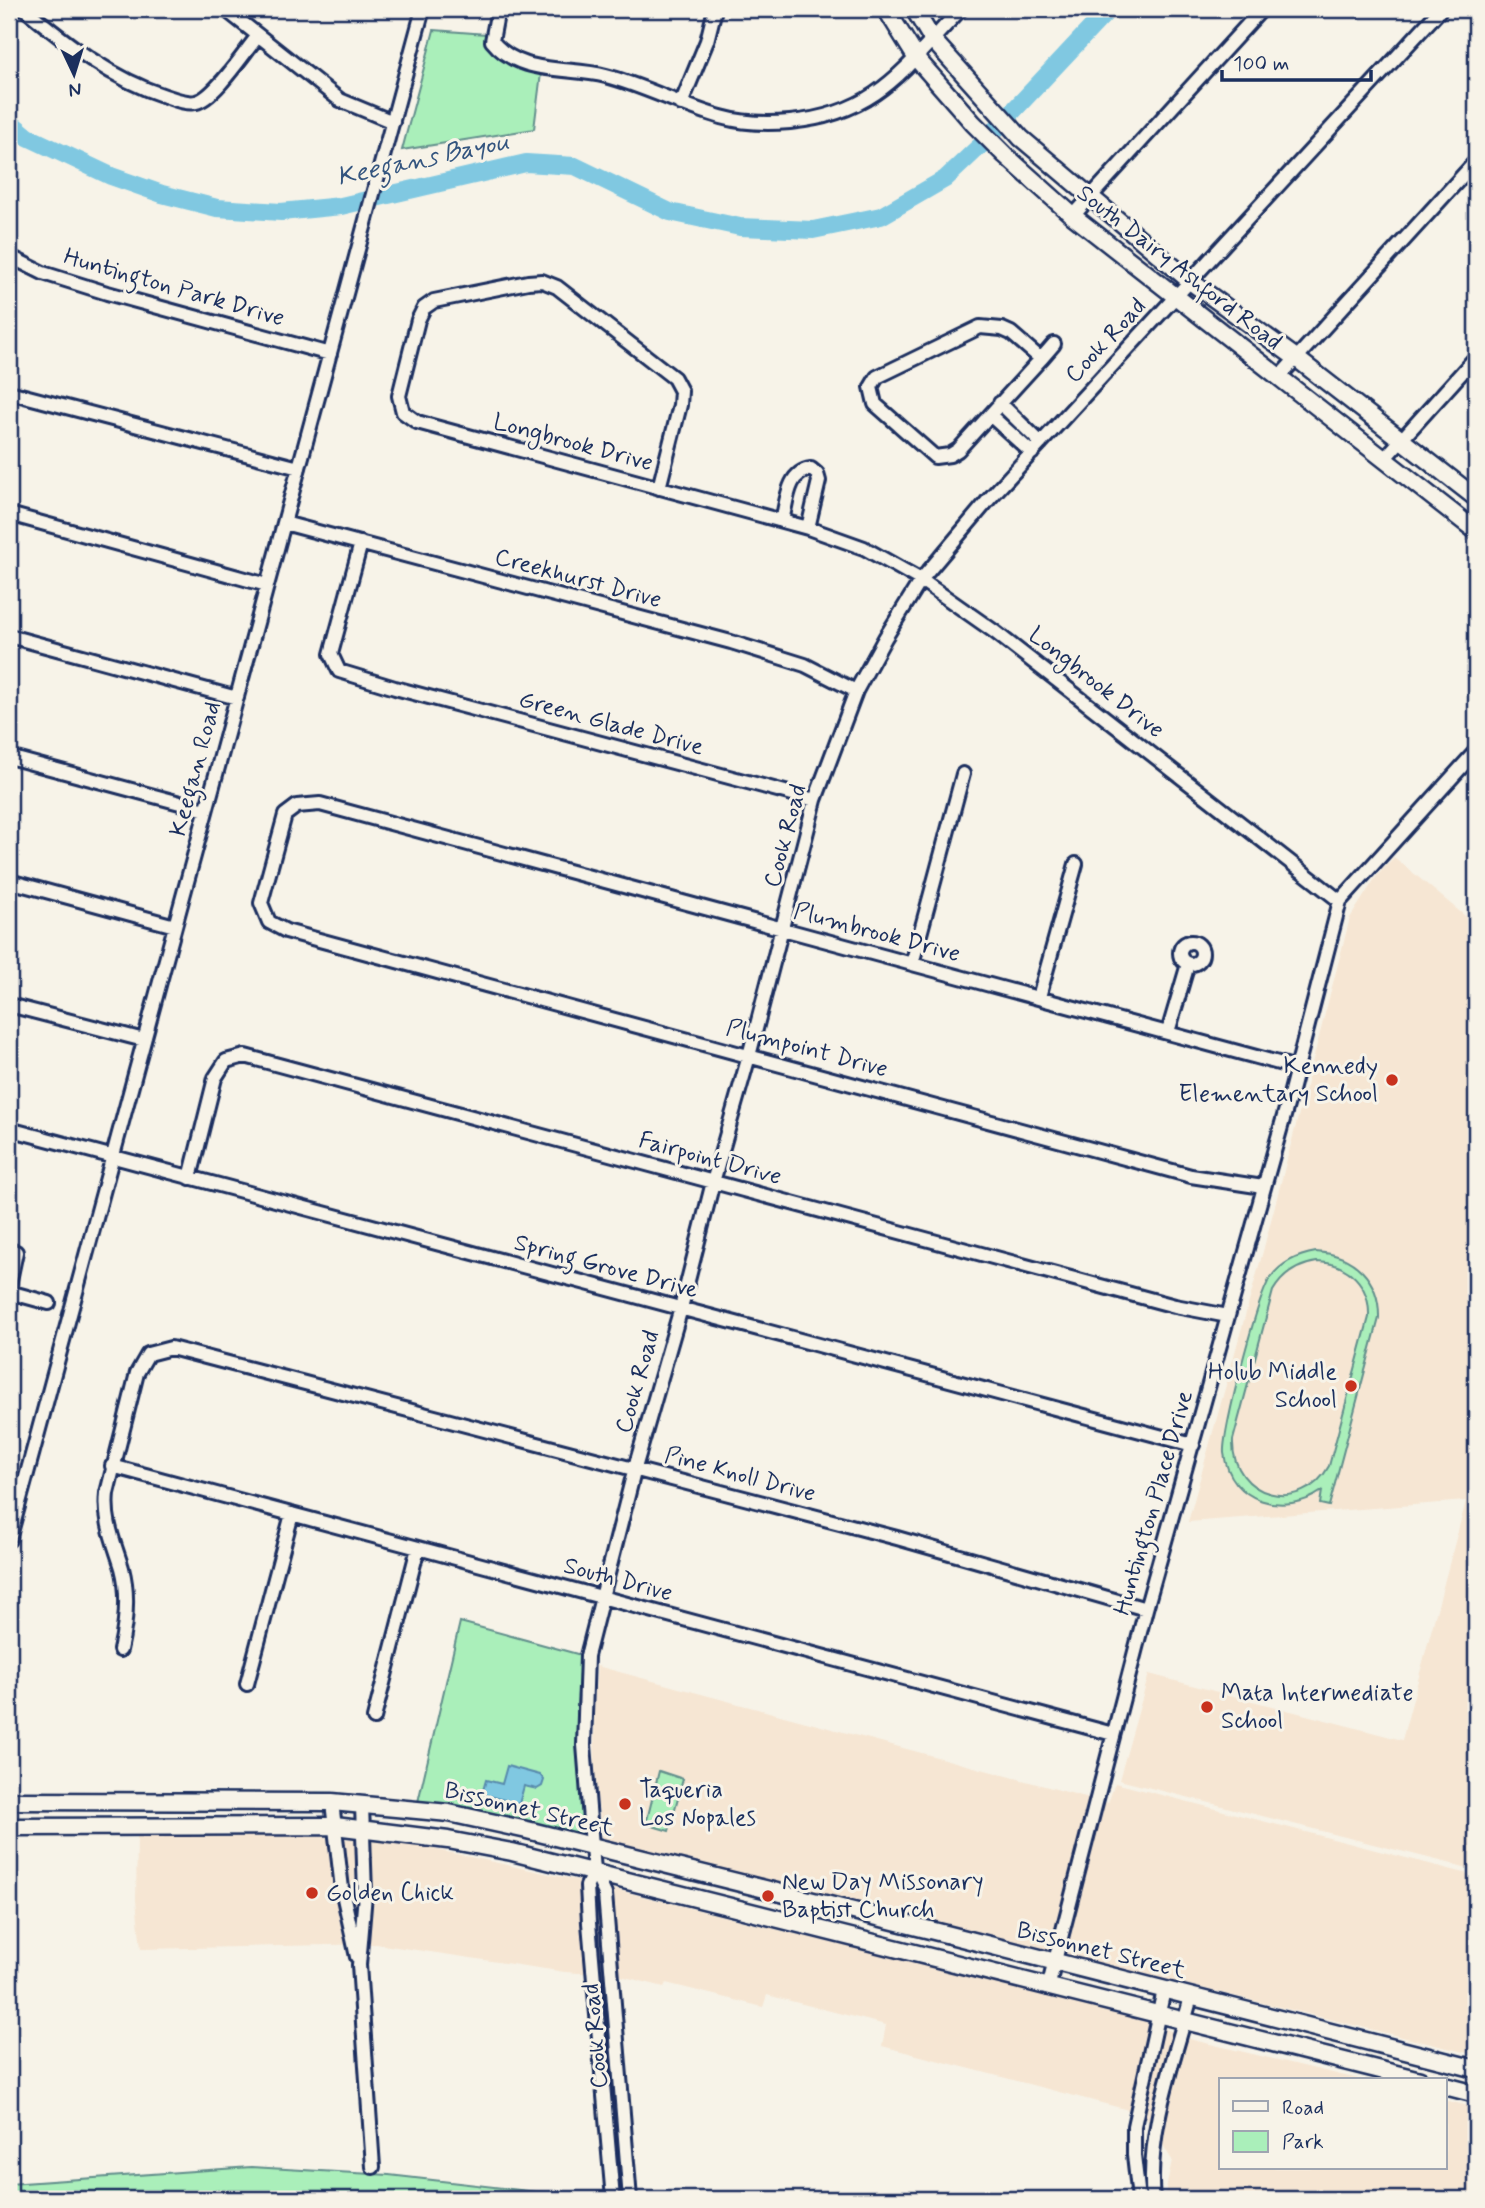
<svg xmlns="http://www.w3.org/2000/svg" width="1485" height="2208" font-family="Mynerve,sans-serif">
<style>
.built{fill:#f6e6d3}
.green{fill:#aaefba;stroke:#628f8c;stroke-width:2;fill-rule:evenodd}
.water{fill:#80c8e1;stroke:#588bad;stroke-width:2}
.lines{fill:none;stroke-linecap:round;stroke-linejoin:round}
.river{stroke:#80c8e1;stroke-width:18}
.minor-casing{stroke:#1b2f5e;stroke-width:18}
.major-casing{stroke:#1b2f5e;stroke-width:21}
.minor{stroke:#f7f3e8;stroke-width:12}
.major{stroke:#f7f3e8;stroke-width:16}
.poi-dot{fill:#c8321e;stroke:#f7f3e8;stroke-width:2.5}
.labels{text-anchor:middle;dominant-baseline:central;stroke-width:6;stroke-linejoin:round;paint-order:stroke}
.street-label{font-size:24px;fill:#1b2f5e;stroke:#f7f3e8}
.poi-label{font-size:24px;fill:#1b2f5e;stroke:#f7f3e8;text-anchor:start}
.water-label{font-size:26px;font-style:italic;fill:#34557f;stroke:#f7f3e8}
</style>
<rect width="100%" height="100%" fill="#f7f3e8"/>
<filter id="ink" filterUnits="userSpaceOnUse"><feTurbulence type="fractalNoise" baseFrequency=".0143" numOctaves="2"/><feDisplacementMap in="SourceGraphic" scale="14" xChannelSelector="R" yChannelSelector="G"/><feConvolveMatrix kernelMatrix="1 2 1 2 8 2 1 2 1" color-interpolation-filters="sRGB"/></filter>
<g filter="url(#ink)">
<path class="built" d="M1394,857L1476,925V1870L1119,1780L1149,1674L1402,1740L1466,1501L1188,1522L1262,1255L1350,918L1376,877Z
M597,1666L1108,1803L1115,1783L1476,1876V2055L603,1842L595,1781L594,1707Z
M137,1836L319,1837L400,1842L577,1880L1140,2019L1193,2040L1362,2080H1221V2168H1445V2100L1476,2108V2199H1164L1172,2160L1144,2114L882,2046L886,2025L767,1995L763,2007L666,1983L664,1987L621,1976L565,1972L376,1944L141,1949L136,1900Z"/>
<path class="green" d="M434,30L486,34C488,59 520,69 541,73L534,129L402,150Z
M1316,1252C1354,1254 1380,1280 1379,1318L1329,1506L1320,1504L1322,1491C1285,1517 1230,1503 1224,1453C1222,1432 1258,1294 1271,1277C1282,1262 1298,1255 1316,1252ZM1317,1262C1349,1263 1370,1285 1369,1317L1329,1466C1302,1516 1231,1498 1233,1440L1273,1291C1283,1274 1297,1265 1317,1262Z
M460,1622L581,1655L577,1705L584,1838L418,1802Z
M659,1771L683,1779L669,1831L646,1824Z
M251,2167L389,2175L598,2199H9V2184Z"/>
<path class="water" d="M507,1766L540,1775L544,1780L542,1786L537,1789L524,1786L519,1804L482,1794L486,1780L502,1784Z"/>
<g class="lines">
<path class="river" d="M9,121L28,137L111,176L162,194L217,208L281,212L341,206L526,163L575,166L670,212L740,227L813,230L881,216L945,179L980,146L1109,9"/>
<g class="minor-casing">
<path id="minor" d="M25,9C67,44 112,79 165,96C174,99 186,104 196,102C214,99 245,51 258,36
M225,9L340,100L393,122
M498,9L492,41C520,76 567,66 606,76C645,86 682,106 721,117C742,123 768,124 790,122C878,114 905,67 961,9
M681,104L707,41L715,9
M1073,216L1262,9
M9,256L43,273L107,293L330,354
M1041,359L1011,333L1002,329L980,327L877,377L871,387L875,404L935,457L950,455L958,450L1041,359L1054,344
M1280,376L1476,161
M9,392L299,468
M1000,403L1041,443
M990,415L1032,453
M1385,458L1476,357
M659,488L680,405L681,391L674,378L557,287L542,281L528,282L434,301L424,308L418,320L399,396L403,412L417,422L808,528L864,548L921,580L995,632L1340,901
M9,514L267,585
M782,521C787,502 787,472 811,469L817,474L819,481L808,528
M284,523L731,642L805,665L856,691
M361,543L331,654L339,671L395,688L815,800
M9,636L237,698
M9,757L206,810
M9,881L175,926
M1180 953a11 11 0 1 1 22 0a11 11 0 1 1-22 0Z
M912,964L963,774
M1039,997L1076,864
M9,1005L144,1040
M1168,1032L1188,964
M9,1129L1193,1445
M190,1178L215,1078L226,1061L245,1056L1175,1306L1228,1316
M1263,1187L1191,1176L286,931L269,922L261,903L285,815L297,806L320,804L1297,1068
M9,1250L16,1252L9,1285
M9,1292L49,1303
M112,1466L1113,1734
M9,1540L423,9
M120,1650C126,1624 129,1594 122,1568C114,1542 104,1521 107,1493L137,1373L148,1354L171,1348L897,1538L1146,1609
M247,1684L292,1514
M374,1718L418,1548
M332,1802L342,1889L357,1957
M362,1805L365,1894L359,1965L373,2167
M594,1871L587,1886L589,1923L613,2199
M1048,1988L1146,1609L1291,1091L1340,901L1476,751
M630,2199L605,1894L594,1871L586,1770L584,1745L587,1656L635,1468L681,1308L713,1182L749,1056L815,800L856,691L885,638L921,580L990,498L1441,9
M1139,2199L1134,2155V2126L1164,1990
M1153,2199C1146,2133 1174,2060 1191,1997"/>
</g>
<g class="major-casing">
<path id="major" d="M886,9L917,59L973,123L1005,155L1073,216L1476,531
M914,9L932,39L1021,138L1190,281L1296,358L1476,498
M9,1801L332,1802L449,1813L527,1830L946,1934L1476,2069
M9,1827L335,1826L448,1840L512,1852L1420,2080
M1445,2086L1476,2094"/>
</g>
<use href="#minor" class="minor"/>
<use href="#major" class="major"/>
</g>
</g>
<g class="poi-dot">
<circle cx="1392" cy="1080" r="7"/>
<circle cx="1351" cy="1386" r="7"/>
<circle cx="1207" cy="1707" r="7"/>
<circle cx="625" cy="1804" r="7"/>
<circle cx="312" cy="1893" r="7"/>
<circle cx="768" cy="1896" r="7"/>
</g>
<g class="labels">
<g class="street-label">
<text transform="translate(1179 268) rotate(38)">South Dairy Ashford Road</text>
<text transform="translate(174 288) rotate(16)">Huntington Park Drive</text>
<text transform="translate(1106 341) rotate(-47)">Cook Road</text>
<text transform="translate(573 443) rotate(15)">Longbrook Drive</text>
<text transform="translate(578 579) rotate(15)">Creekhurst Drive</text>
<text transform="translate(1096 683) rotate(38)">Longbrook Drive</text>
<text transform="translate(611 724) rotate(15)">Green Glade Drive</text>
<text transform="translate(196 769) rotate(-75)">Keegan Road</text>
<text transform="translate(786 836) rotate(-75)">Cook Road</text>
<text transform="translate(877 933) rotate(15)">Plumbrook Drive</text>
<text transform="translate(807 1049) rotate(15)">Plumpoint Drive</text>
<text transform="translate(710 1159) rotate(15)">Fairpoint Drive</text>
<text transform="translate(606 1267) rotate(15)">Spring Grove Drive</text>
<text transform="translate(638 1382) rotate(-74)">Cook Road</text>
<text transform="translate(740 1475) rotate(15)">Pine Knoll Drive</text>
<text transform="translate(1154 1503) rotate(-74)">Huntington Place Drive</text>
<text transform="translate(618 1580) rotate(15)">South Drive</text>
<text transform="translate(529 1810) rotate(13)">Bissonnet Street</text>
<text transform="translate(1101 1951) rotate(14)">Bissonnet Street</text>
<text transform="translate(596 2036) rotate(-95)">Cook Road</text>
</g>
<g class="poi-label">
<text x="1378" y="1066" text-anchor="end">Kennedy<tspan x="1378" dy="28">Elementary School</tspan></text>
<text x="1337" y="1372" text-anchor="end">Holub Middle<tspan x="1337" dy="28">School</tspan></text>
<text x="1221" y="1693">Mata Intermediate<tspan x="1221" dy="28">School</tspan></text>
<text x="639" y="1790">Taqueria<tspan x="639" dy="28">Los Nopales</tspan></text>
<text x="782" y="1882">New Day Missonary<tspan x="782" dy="28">Baptist Church</tspan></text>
<text x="326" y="1893">Golden Chick</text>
</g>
<g class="water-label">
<text transform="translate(423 160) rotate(-12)">Keegans Bayou</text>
</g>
</g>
<rect width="1485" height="2208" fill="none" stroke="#f7f3e8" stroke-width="35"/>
<rect x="18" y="18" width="1450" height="2173" fill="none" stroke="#1b2f5e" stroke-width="2.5" filter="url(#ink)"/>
<rect x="1219" y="2078" width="228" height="91" fill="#f7f3e8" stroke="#9fa5b1" stroke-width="2"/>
<rect x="1233" y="2101" width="35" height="10" fill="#f7f3e8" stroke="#9fa5b1" stroke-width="2"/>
<text x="1282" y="2114" font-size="21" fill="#1b2f5e">Road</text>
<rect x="1233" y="2131" width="35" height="21" fill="#aaefba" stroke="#9fa5b1" stroke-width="2"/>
<text x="1282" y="2148" font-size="21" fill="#1b2f5e">Park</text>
<g transform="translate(74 74) rotate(176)" stroke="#f7f3e8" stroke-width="5" paint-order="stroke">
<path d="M0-5L12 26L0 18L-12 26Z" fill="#1b2f5e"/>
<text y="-10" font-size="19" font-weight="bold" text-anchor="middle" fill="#1b2f5e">N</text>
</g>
<path d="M1222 70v10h149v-10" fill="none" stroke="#1b2f5e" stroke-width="3.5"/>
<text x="1233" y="70" font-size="21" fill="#1b2f5e" stroke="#f7f3e8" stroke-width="5" paint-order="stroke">100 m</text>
</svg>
